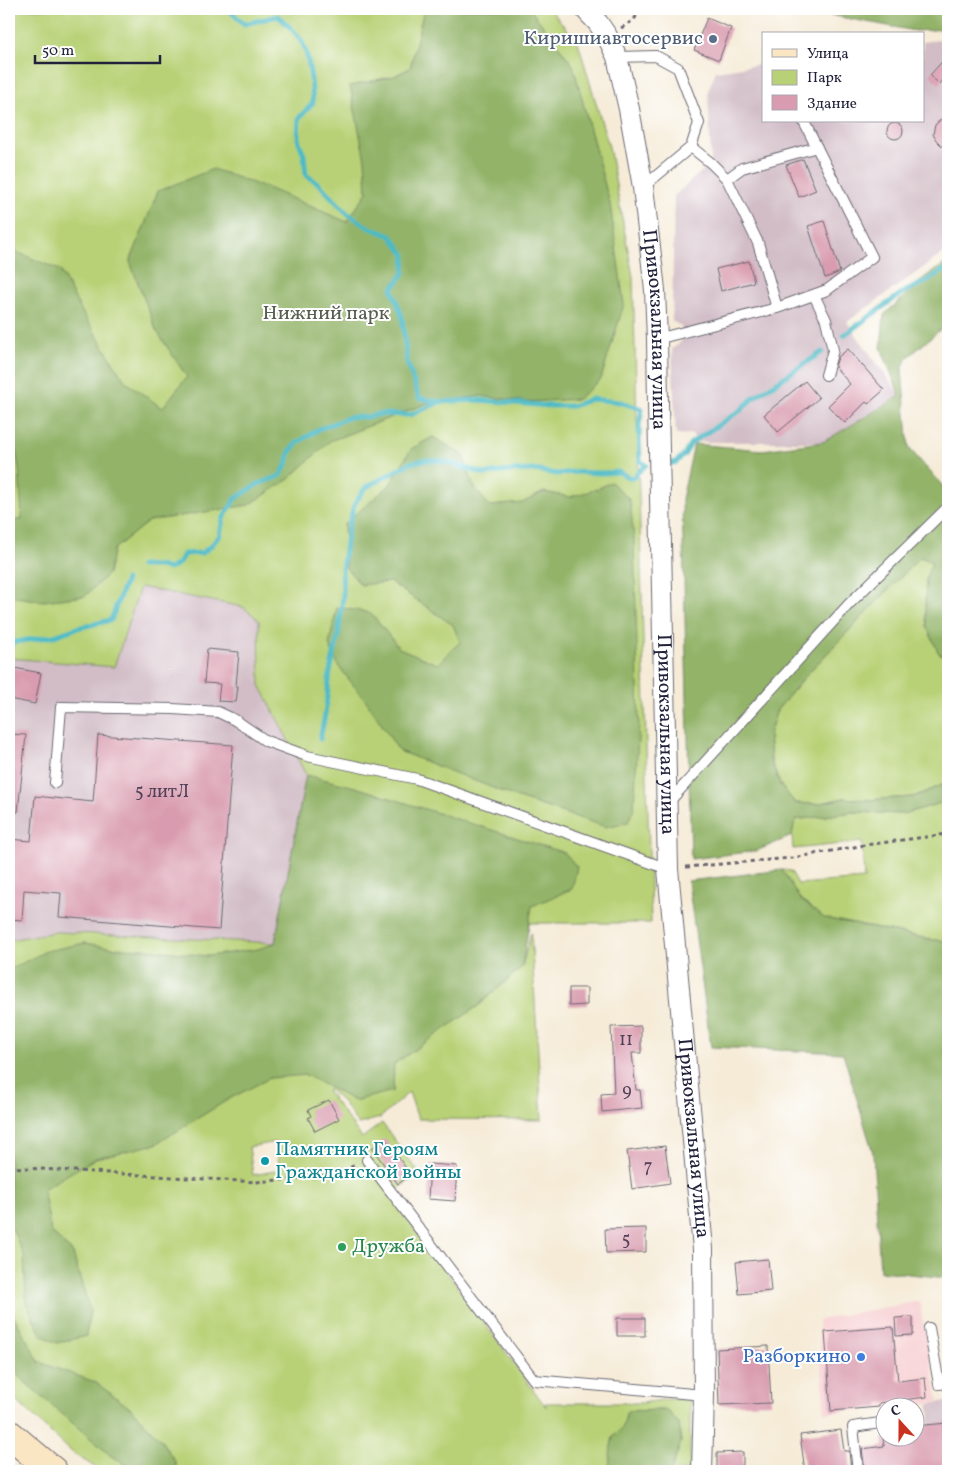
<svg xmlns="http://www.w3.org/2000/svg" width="957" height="1480" font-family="Vollkorn,serif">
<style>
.built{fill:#f7cfd1}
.industrial{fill:#d2bdc6}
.green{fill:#b8d176;stroke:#6d7a58;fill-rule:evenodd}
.forest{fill:#92b367;stroke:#5a6a51}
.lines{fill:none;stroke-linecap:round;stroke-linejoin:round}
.stream{stroke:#4cbac5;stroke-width:5}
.building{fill:#d99baf}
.lane-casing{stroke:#6c6872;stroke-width:12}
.street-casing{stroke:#6c6872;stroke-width:22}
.secondary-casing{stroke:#6c6872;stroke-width:30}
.path{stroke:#6c6872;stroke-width:3;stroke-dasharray:4 4;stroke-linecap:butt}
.lane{stroke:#fff;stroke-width:10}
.street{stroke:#fff;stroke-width:20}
.secondary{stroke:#fbe6c3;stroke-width:28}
.service-dot{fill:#5c6f8a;stroke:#fff;stroke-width:2}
.culture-dot{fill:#0f9aa8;stroke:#fff;stroke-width:2}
.leisure-dot{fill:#2e9e5b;stroke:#fff;stroke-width:2}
.shop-dot{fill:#3f7fe0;stroke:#fff;stroke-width:2}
.labels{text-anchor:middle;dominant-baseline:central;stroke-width:4;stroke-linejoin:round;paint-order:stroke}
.number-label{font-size:18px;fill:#504058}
.service-label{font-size:20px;fill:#4e5e75;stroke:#fff;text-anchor:end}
.park-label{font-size:20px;fill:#565f50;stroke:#fff}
.street-label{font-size:20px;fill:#22223b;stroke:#fff}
.culture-label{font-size:20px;fill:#0d838f;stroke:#fff;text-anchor:start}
.leisure-label{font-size:20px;fill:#27864d;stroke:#fff;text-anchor:start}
.shop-label{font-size:20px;fill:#366cbe;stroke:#fff;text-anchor:end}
</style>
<rect width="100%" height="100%" fill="#fff"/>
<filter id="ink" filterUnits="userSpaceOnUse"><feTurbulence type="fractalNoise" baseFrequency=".02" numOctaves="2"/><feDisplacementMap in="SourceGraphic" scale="10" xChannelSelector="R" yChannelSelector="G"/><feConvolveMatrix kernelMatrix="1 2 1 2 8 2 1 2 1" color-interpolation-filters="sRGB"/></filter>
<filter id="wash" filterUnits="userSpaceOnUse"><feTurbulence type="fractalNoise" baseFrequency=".0096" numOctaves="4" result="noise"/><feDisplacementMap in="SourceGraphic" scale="20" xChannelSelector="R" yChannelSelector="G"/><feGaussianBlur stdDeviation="1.12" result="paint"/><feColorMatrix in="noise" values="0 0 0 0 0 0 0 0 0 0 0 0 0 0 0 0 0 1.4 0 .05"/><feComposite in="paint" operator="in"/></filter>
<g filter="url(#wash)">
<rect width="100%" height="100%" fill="#f5ebd7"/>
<path class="built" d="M919,1301L939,1402L825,1413L818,1320Z"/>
<path class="industrial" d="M948,38V250L847,322L900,395L823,442H697L692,434L676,435L672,349L682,341L681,326L672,321L674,196L711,163L708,91L716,71L763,64V121H923V42Z
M140,587L243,607L259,620L260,685L306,775L275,943L56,932L9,940V658L114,667Z
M948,1401V1471H931L929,1404Z"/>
<path class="green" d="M9,9H550L578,42L609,147L633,277L651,923H509L409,1053L478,1006L522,967L531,933L542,1120L418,1119L409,1092L380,1118L358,1124L342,1101L328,1089V1092L362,1138L382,1123L419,1173L390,1195L546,1407L545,1403H641L669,1399H690V1471H671L681,1442L679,1424L667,1410L627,1411L623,1427L613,1437L609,1468L610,1471H101L74,1454L9,1394V940L56,932L275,943L306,775L260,685L259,620L243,607L140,587L114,667L9,658ZM276,1142L280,1170L253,1175L249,1147Z
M920,557L932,562C920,599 928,617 938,652L948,659V778L940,786L913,797L866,800L844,798L817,804L795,803L781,786L771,762L769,734L777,710L808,673Z
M948,801V941L934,940L824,918L800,899L782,870L791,871L798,884L864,879L862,842L793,849L792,836L794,820L854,812L903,814Z"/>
<path class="forest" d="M424,9H530L573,65L610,204L624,304L601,379L578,399L528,402L481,396L428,403L330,441L289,479L249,505L149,521L114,549L108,574L85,596L43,601L9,596V522L22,519L19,468L9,415V249L60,270L82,312L125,381L162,408L187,377L156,330L130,262L158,191L213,169L270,189L347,222L367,192L365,160L350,86L394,76L410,68Z
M818,9H948V29L915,31L824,14Z
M948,262V323L906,359L902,371L909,448L948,492V659L938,652L927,627L925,607L926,578L932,562L920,557L808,673L777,710L769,734L771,762L781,786L795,803L817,804L844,798L866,800L913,797L940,786L948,778V801L903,814L854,812L795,820L792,836L756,851L691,859L682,499L694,444L762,450L823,442L900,396L881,348L884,315L925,277Z
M433,437L463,455L473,485L489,506L522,503L544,492L570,497L597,489L611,482L630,500L634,539L639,722L634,808L628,822L606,827L518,798L399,751L367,702L339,667L329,645L337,607L371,613L399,648L437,664L460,642L453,625L390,582L361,585L346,568L344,524L389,486L411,449Z
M306,775L355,787L565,853L577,867L572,889L532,906L522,967L478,1006L394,1064L393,1091L354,1101L306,1075L270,1078L229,1099L156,1144L96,1158L43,1189L51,1232L73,1253L77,1268L90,1311L86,1336L57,1343L41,1335L26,1302L24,1256L12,1228L9,1225V970L46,951L85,943L115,948L147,949L208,956L258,949L275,943Z
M782,870L800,899L824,918L934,940L948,941V1278L880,1271L873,1153L843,1053L711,1047L688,881Z
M9,1307L39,1362L95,1382L130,1408L161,1440L176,1463V1471H137L111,1456L18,1376L9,1367Z
M667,1410L679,1424L681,1442L671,1471H610L609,1468L611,1446L613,1437L623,1427L627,1411Z"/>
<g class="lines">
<path class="stream" d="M228,9L244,24L278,16C286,24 296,31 302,42C309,56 312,86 313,103L299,118L298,139L304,155L306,175L318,183L347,213L368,227L391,236L405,255L404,273L392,289L402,316L407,362L419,398L440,402L477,400L550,406H573L591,399L620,402L642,409L639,425L640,461L646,465L637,473L633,478L628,477L619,472L602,473L573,472L557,474L534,470L510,471L485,474L443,461L424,460L410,463L365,488L354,505L348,529L342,570L343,596L338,637L330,672L325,715L320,739
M844,335L902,293L923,283L948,268
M669,464L676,462L684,455L691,443L741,410L753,398L822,352
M141,566H160L169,569L178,564L184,554L202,553L211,546L220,535L223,519L235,499L258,484L280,476L287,464L290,451L297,443L319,429L350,417H368L380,414L410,415L440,402
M9,645L15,642L54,636L77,628L111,620L126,580"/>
</g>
<g id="blocks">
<path class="building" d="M707,18L731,28L719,60L694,50Z
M948,55V72L939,84L930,75Z
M948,113V152L936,140L933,134L935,125Z
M887 131a8 8 0 1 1 16 0a8 8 0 1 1-16 0Z
M803,159L816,190L799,197L786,165Z
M824,221L840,272L825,278L808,226Z
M749,261L754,282L721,291L716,269Z
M848,349L884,390L868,404L866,402L845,423L828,406L850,384L835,367L838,357Z
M805,381L819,398L778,432L764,415Z
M207,649L239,652L236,686H238L236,702L218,701L220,684L204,683Z
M9,667L41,673L35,704L9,699Z
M9,734L26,735L18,812H9Z
M98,735L233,745L219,930L59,917L61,893L24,890L22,920L9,919V839L31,841L35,796L93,802Z
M569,988H587V1005L569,1006Z
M641,1026V1053H632L636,1090H640L642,1108L602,1112L601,1094L614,1093L611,1027Z
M329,1100L339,1119L315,1131L308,1118L311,1116L308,1110Z
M385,1139L411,1175L398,1184L372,1148Z
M665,1146L670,1183L632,1189L627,1151Z
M430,1164L457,1166L455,1201L428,1199Z
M646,1228V1252L606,1253L605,1229Z
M768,1259L771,1291L739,1294L736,1262Z
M913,1317V1335L896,1336L895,1318Z
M617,1318H645V1336H617Z
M893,1327L898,1381L925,1378L927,1397L879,1403V1407L831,1411L825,1332Z
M768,1346L771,1403L719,1405L717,1349Z
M948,1423V1471H865L862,1449L884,1446L883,1438H914V1426Z
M841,1430L844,1451H849L851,1471H805L800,1435Z
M743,1452V1468L717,1469V1453Z"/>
</g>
</g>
<g filter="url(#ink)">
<use href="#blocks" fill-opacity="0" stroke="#6c6872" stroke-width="1"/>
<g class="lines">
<g class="lane-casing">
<path id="lane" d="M617,57L656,56L678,68L699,123L691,147L643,187
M691,147L711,163L727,179L758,243L777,308
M727,179L742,168L817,147
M814,295L826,320L833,350L826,375
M657,339L777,308L827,290L872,257L804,122
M55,783L61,707L173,709L218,712L235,720L266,741L307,756L417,779L668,869
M667,804L849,604L948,507
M367,1160L534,1380L704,1395
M929,1328L939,1384L948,1383
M858,1471L853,1427L880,1423"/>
</g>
<g class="street-casing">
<g id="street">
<path id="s1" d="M585,9L598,23L607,36L617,57L629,109L643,187L655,290L657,339L658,404L668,869L703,1249L704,1395L702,1471"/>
</g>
</g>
<g class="secondary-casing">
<path id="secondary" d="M9,1434L53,1471"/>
</g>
<path class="path" d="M621,28L634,20L640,9
M686,867L792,858L865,845L948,834
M9,1167L256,1182L335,1175L355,1165"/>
<use href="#lane" class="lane"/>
<use href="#street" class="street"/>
<use href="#secondary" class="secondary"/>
</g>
</g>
<circle class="service-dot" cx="713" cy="39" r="5"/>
<circle class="culture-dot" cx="265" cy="1161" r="5"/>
<circle class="leisure-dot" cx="342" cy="1247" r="5"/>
<circle class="shop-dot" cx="861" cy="1357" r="5"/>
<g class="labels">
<g class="number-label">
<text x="162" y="792">5 литЛ</text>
<text x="626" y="1040">11</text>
<text x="627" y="1091">9</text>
<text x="648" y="1167">7</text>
<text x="626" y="1240">5</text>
</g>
<g class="service-label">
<text x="703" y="39">Киришиавтосервис</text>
</g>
<g class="park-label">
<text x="326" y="314">Нижний парк</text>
</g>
<g class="street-label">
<text stroke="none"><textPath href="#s1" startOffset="334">Привокзальная улица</textPath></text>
<text stroke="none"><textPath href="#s1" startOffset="739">Привокзальная улица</textPath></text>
<text stroke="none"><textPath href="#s1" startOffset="1144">Привокзальная улица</textPath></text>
</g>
<g class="culture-label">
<text x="275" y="1150">Памятник Героям<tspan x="275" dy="23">Гражданской войны</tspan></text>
</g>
<g class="leisure-label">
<text x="352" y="1247">Дружба</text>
</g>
<g class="shop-label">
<text x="851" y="1357">Разборкино</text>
</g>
</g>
<rect width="957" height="1480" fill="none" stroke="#fff" stroke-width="30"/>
<rect x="762" y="32" width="162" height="90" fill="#ffffff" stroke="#a7a7b1"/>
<rect x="772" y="49" width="25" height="8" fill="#fbe6c3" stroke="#a7a7b1"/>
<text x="807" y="58" font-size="15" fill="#22223b">Улица</text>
<rect x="772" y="70" width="25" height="15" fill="#b8d176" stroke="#a7a7b1"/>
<text x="807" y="82" font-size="15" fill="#22223b">Парк</text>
<rect x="772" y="95" width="25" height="15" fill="#d99baf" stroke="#a7a7b1"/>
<text x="807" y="108" font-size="15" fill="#22223b">Здание</text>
<g transform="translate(900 1422) rotate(339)"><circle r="24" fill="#ffffff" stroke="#a7a7b1"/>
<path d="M0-4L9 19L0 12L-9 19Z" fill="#c8321e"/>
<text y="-8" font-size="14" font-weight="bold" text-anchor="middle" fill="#22223b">С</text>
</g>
<path d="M35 55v8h125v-8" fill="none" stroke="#22223b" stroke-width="2.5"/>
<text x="42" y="55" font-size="15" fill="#22223b" stroke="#ffffff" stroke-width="4" paint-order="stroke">50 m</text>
</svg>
